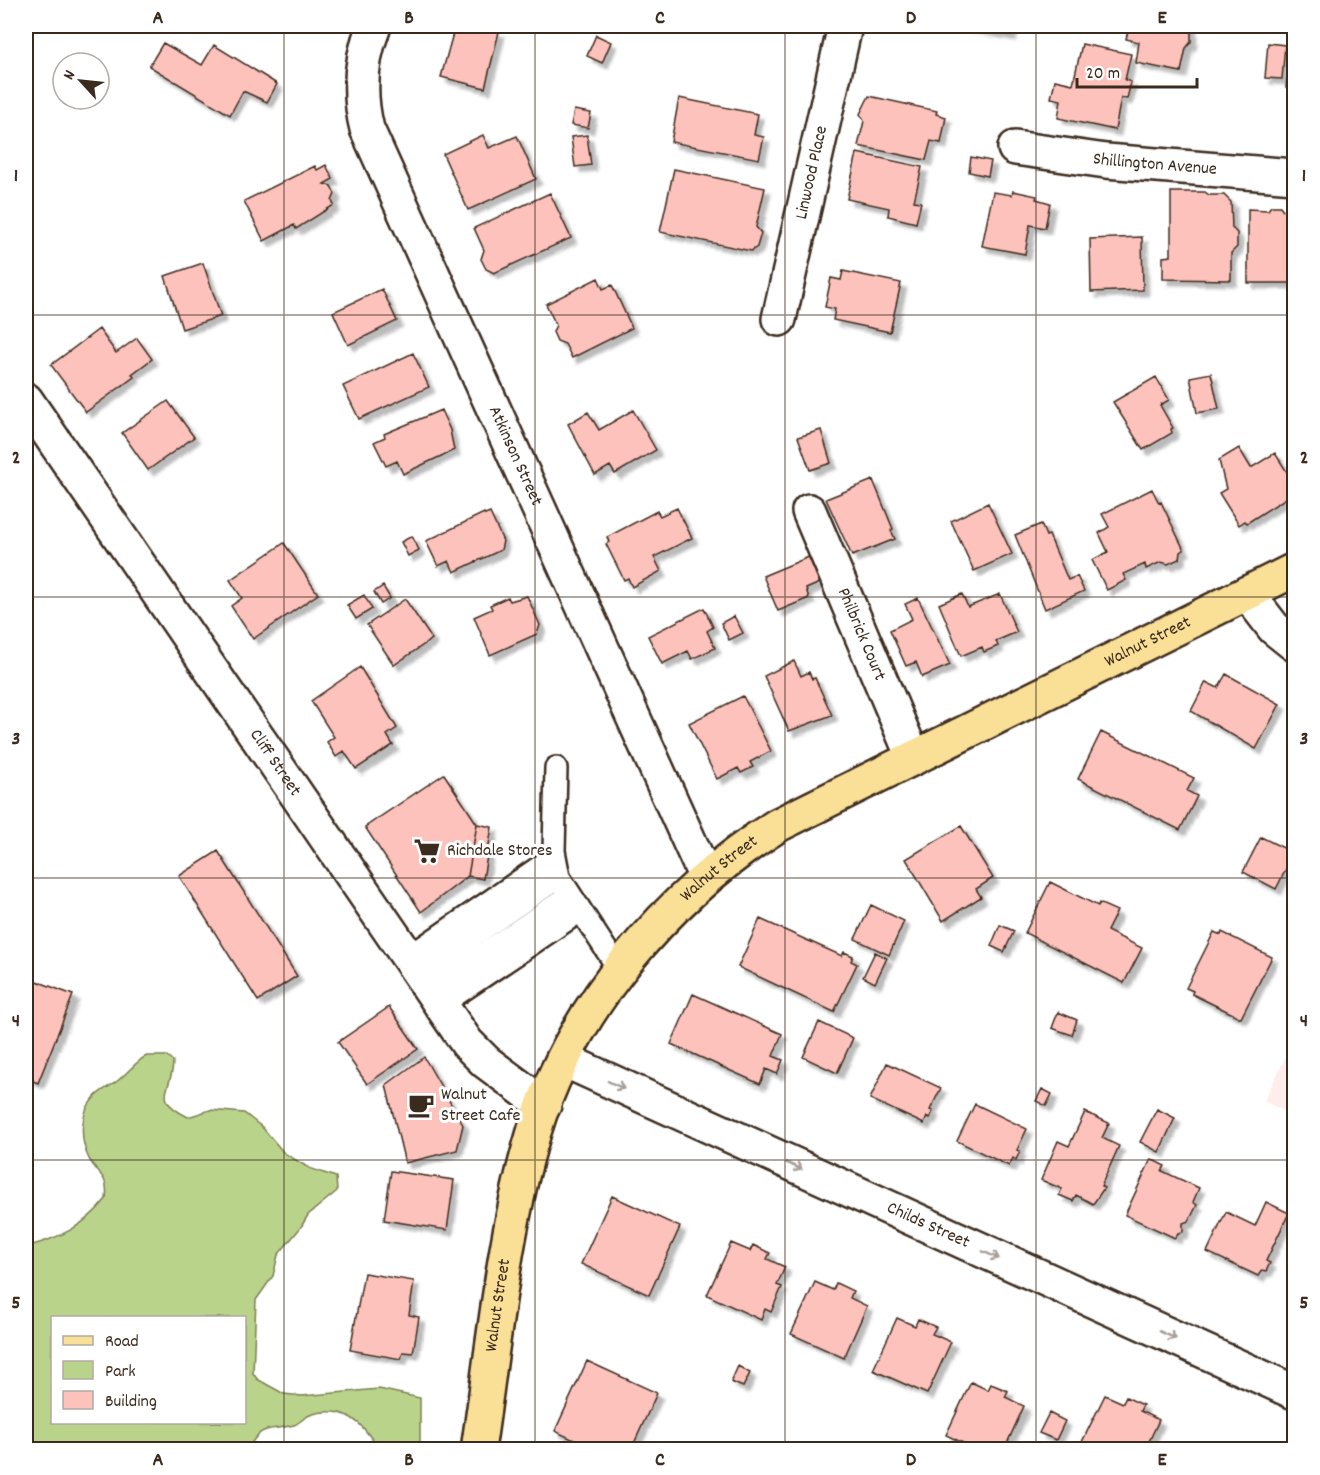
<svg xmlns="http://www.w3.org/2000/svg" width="1320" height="1475" font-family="Dekko,sans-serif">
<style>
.built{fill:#ffedeb}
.green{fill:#bad38a;stroke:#7a7e54;stroke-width:1.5;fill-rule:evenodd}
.building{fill:#fec2bc;stroke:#3b2a1e;stroke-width:1.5;filter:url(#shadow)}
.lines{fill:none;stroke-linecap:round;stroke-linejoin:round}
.lane-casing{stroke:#3b2a1e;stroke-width:26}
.street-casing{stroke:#3b2a1e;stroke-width:38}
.primary-casing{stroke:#3b2a1e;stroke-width:38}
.lane{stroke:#fff;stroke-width:21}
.street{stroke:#fff;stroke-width:33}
.primary{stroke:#fadf96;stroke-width:33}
.oneway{stroke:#a79f9a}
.grid{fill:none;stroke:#3b2a1e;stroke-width:1.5;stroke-opacity:0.55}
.labels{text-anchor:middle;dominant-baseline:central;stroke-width:6;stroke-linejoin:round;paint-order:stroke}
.street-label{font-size:18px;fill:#3b2a1e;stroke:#fff}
.poi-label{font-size:18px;fill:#3b2a1e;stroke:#fff;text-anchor:start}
.neatline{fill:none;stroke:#3b2a1e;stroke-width:2}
.grid-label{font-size:20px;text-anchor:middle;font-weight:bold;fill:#3b2a1e}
</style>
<defs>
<filter id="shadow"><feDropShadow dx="5.5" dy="5.5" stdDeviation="1.5" flood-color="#0004"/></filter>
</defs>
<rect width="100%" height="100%" fill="#fff"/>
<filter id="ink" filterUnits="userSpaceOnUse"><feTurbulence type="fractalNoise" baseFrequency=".0167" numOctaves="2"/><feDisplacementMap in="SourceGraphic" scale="12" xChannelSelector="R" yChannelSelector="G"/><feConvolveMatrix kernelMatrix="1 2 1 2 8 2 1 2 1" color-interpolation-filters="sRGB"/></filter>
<g filter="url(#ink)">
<path class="built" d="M1294,1040V1116L1264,1101Z"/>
<path class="green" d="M147,1056H167L173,1061C173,1091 150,1098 188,1117L210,1110L244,1113L262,1127L284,1153L309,1168L336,1177L337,1191L308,1215L301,1227L278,1255L273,1276L256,1300L253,1373L257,1379L284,1394L302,1396L379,1389L420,1398V1449H378C363,1422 344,1404 310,1415C304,1417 300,1423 294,1425C269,1432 263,1422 248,1449H26V1247C59,1238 84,1227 106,1199C109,1176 99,1176 89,1159C80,1141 79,1113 94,1098C99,1091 109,1087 116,1082C126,1075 139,1058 147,1056ZM52,1318H244V1422H52Z"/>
<path class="building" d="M455,26H474L499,32L485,88L441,77Z
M963,26H1013L1010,35Z
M1129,26H1191V42L1186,48L1181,72L1136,63L1139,42L1126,39Z
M1294,26V88L1286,87Z
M596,35L611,42L602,63L587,56Z
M163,43L202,65L214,45L277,84L267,102L243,91L230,115L149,66Z
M1268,43L1285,45L1282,79L1265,78Z
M1082,44L1131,54L1125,80L1131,82L1127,99L1121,98L1115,130L1058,118L1061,100L1051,98L1055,80L1073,84Z
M869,96L937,111L936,114L946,117L941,143L931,141L926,160L858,146L864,121L860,114Z
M679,98L758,114L754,135L764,137L759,159L671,142Z
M574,110L591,113L588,128L571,125Z
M483,135L489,148L517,136L536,179L468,210L443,154Z
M587,135L591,165L575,167L571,137Z
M857,153L922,167L914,201L921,202L916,223L888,216L889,208L847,199Z
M971,157L991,161L988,176L969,172Z
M326,165L333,179L324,184L331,186L335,194L332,201L334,205L296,229L294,225L264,241L244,201L315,166L317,170Z
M674,169L765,188L756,227L761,233L757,247L751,251L660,232Z
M1013,191L1037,196L1036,199L1050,203L1045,228L1030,225L1025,254L982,246L993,192L1012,195Z
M1171,192H1205L1209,195H1224L1231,202L1232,228L1237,233V247L1231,253V280L1163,279V257L1171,256Z
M550,193L571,238L494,273L486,269L481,259L484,250L474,228Z
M1271,206H1280L1283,210L1294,212L1292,283H1248V209L1268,210Z
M1142,237L1143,290L1091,292L1090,239Z
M203,263L221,316L182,329L165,276Z
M843,271L901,283L890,332L833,320L835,309L825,307L831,278L841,280Z
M598,278L603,289L612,285L632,328L572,358L565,344L557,341L553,332L556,325L546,304Z
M382,289L397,321L348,345L333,312Z
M99,329L116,353L137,338L152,359L132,374L134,377L86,412L51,365Z
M413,353L429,387L359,419L343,386Z
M1211,373L1219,409L1197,413L1190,377Z
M1156,377L1169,400L1160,405L1173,428L1171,429L1172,433L1143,450L1113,402Z
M168,401L194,437L148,470L122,433Z
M441,410L450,430L454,450L403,474L397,461L386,466L374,442L385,437L384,434Z
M633,410L656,450L615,474L610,466L595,475L568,424L588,412L599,430Z
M821,430L831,463L810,470L798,437Z
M1239,448L1251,468L1275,453L1294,483V493L1247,523L1245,521L1239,525L1219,493L1226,489L1219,460Z
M873,480L893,529L891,530L895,539L852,556L826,499Z
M1152,489L1159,503L1161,502L1184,550L1180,552L1179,559L1168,564L1161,562L1146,569L1145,564L1123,574L1126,580L1107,590L1092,560L1108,552L1099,533L1109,527L1102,514Z
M988,503L1012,554L974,571L951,521Z
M677,508L692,538L654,557L661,571L632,587L628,578L624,580L606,544L609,542L607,537L657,511L660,516Z
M484,513L485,515L490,513L503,541L501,550L454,572L449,561L438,566L426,541Z
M1041,524L1046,536L1049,535L1068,580L1077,576L1084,591L1045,609L1015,535Z
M412,536L419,550L408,556L401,542Z
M284,543L318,594L253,639L231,606L242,598L230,580Z
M811,556L822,582L806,589L809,598L778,611L763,576Z
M383,586L390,598L381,604L374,592Z
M962,594L968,607L1000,594L1017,632L996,641L998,646L984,652L982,647L961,656L939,604Z
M364,595L372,609L356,619L347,605Z
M527,596L540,625L537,634L490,655L474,617L492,609L490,605L508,597L510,601Z
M918,598L950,665L922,677L916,662L906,666L890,630L912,619L905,604Z
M405,599L432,639L394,665L367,625Z
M704,608L713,627L707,631L715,648L692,659L688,651L662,664L648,636Z
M734,616L743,633L729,640L721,623Z
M794,661L801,676L809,672L812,679L815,678L832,715L789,731L764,676Z
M360,667L397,728L387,735L393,745L356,769L344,751L336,757L327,742L334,737L311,701Z
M1226,674L1280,704L1256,749L1191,711L1206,682L1218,688Z
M743,696L771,751L750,762L753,767L741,773L738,768L717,779L689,723Z
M1101,732L1194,778L1187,791L1197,796L1180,830L1078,779Z
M444,774L477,824L468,876L421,912L365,827Z
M477,824L492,827L483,879L468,876Z
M961,826L993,878L976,889L981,897L943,921L906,859Z
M1261,837L1294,853L1276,889L1243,872Z
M218,851L297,976L258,1001L179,876Z
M1050,882L1098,906L1099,903L1117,911L1107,931L1142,948L1124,983L1025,933Z
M871,905L904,921L889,955L855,939Z
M760,919L842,956L844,952L853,956L851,961L857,964L834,1012L738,967Z
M1000,925L1014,931L1004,952L991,946Z
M1214,932L1221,935L1222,932L1272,957L1241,1018L1192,994L1193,991L1186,988Z
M875,952L887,958L875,983L863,977Z
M26,977L73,995L38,1083L26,1078Z
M693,994L782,1034L773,1056L783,1060L777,1074L766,1069L760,1084L671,1044Z
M389,1007L418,1049L367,1084L338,1042Z
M1058,1012L1077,1020L1072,1035L1052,1028Z
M819,1022L853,1038L837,1073L803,1057Z
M424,1057L463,1125L457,1150L405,1163L386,1085Z
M887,1063L941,1088L930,1110L933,1111L930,1118L927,1117L924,1124L870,1099Z
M1042,1089L1052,1094L1046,1106L1036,1101Z
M975,1104L1027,1129L1017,1150L1020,1151L1016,1160L1013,1158L1009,1166L957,1141Z
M1157,1109L1175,1118L1159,1152L1140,1142Z
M1085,1112L1109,1123L1102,1138L1119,1146L1101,1186L1104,1188L1093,1204L1076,1195L1073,1201L1059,1195L1062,1189L1041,1180L1058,1141L1069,1146Z
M1151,1159L1165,1166L1162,1171L1199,1188L1193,1202L1197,1205L1189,1221L1183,1223V1232L1178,1233L1175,1238L1125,1215Z
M391,1171L454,1180L447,1230L384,1220Z
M612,1196L680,1227L649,1295L581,1264Z
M1266,1202L1289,1213L1266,1261L1270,1263L1266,1271L1262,1270L1258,1276L1207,1252L1226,1212L1255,1226Z
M731,1243L750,1251L753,1245L770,1253L767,1259L785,1267L777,1285L782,1287L771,1312L765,1309L761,1320L707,1295Z
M364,1273L414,1281L409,1315L419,1317L413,1353L403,1352L401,1359L350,1350Z
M815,1282L833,1290L836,1283L853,1291L850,1298L867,1306L844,1358L791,1334Z
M897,1318L915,1326L918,1319L936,1327L932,1334L951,1342L927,1394L873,1370Z
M587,1361L657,1393L631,1450H595L555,1431Z
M738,1366L750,1373L743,1387L731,1382Z
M971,1382L988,1390L991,1384L1008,1391L1005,1397L1024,1406L1004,1450H978L946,1435Z
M1105,1395L1123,1403L1126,1397L1143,1405L1140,1411L1159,1420L1145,1450H1087L1080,1446Z
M1049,1413L1065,1421L1056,1440L1039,1433Z"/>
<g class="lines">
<g class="lane-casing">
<path id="lane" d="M556,768L554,851L559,877L620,971
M409,957L554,857
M419,972L559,877
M431,989L569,896
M442,1004L580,911"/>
</g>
<g class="street-casing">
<g id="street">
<path id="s1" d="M374,26C360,60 358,93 367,129L706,878"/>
<path id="s2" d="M1015,148L1106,161L1294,176"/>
<path id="s3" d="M779,319L845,26"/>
<path id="s4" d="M26,400L467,1043L486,1062L544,1105"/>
<path id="s5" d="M809,511L913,757"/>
<path d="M1247,593L1274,628L1294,644"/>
<path id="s6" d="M564,1060L1294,1392"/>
</g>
</g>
<g class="primary-casing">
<g id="primary">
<path id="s7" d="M478,1450C494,1344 503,1235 534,1132C572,1006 668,895 778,825L1294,570"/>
</g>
</g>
<use href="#lane" class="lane"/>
<use href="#street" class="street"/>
<use href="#primary" class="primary"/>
</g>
<defs><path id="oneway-shaft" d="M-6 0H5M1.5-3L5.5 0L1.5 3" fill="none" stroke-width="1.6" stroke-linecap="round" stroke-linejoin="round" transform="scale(1.5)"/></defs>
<g class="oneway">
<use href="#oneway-shaft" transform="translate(616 1085) rotate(25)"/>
<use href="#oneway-shaft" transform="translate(794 1166) rotate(24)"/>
<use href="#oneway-shaft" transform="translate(991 1255) rotate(24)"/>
<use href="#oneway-shaft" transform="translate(1168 1335) rotate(24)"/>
</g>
</g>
<path class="grid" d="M284,26V1450M535,26V1450M785,26V1450M1036,26V1450M26,315H1294M26,597H1294M26,878H1294M26,1160H1294"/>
<defs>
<g id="supermarket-bare" transform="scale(2.07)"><path d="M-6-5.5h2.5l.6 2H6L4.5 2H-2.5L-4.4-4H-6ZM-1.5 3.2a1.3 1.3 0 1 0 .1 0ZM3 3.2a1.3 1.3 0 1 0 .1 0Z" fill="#3b2a1e" stroke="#fff" stroke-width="2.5" paint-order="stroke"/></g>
<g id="cafe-bare" transform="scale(2.07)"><path d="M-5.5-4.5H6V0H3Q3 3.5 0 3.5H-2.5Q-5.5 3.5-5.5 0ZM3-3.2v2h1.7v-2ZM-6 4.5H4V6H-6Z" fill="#3b2a1e" stroke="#fff" stroke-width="2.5" paint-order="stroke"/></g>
</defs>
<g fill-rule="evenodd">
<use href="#supermarket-bare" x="427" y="851"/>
<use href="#cafe-bare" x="421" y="1105"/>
</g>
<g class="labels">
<g class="street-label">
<text stroke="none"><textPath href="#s2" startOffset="141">Shillington Avenue</textPath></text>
<text stroke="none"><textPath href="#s3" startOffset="150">Linwood Place</textPath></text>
<text stroke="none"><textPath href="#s1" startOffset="464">Atkinson Street</textPath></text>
<text stroke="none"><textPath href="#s5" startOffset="134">Philbrick Court</textPath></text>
<text stroke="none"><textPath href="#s7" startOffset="1136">Walnut Street</textPath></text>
<text stroke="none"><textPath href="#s4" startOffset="440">Cliff Street</textPath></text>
<text stroke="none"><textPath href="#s7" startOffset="650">Walnut Street</textPath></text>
<text stroke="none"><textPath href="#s6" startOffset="400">Childs Street</textPath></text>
<text stroke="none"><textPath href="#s7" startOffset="146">Walnut Street</textPath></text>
</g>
<g class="poi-label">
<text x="447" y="851">Richdale Stores</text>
<text x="441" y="1095">Walnut<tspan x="441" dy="21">Street Cafe</tspan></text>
</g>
</g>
<rect width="1320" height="1475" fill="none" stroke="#fff" stroke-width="66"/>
<rect x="51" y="1316" width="195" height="108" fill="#ffffff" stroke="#b1aaa5" stroke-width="1.5"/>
<rect x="63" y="1336" width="30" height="9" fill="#fadf96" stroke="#b1aaa5" stroke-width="1.5"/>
<text x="105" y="1346" font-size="18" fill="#3b2a1e">Road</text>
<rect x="63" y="1361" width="30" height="18" fill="#bad38a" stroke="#b1aaa5" stroke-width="1.5"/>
<text x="105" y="1376" font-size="18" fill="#3b2a1e">Park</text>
<rect x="63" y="1391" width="30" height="18" fill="#fec2bc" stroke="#b1aaa5" stroke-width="1.5"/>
<text x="105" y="1406" font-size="18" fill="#3b2a1e">Building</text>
<g transform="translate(81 81) rotate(297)"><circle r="28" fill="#ffffff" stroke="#b1aaa5" stroke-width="1.5"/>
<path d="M0-4.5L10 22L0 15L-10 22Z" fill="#3b2a1e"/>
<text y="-9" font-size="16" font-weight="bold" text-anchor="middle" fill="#3b2a1e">N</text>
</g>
<path d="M1077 78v9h120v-9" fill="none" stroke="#3b2a1e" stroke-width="3"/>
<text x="1086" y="78" font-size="18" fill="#3b2a1e" stroke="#ffffff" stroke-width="4.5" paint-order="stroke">20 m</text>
<rect x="33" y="33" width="1254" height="1409" class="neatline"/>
<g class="grid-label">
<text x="158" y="23">A</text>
<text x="409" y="23">B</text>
<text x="660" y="23">C</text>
<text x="911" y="23">D</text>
<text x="1162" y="23">E</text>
<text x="16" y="181">1</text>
<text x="1304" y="181">1</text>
<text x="16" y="463">2</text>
<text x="1304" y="463">2</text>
<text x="16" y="744">3</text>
<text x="1304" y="744">3</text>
<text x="16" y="1026">4</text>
<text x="1304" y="1026">4</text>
<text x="16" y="1308">5</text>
<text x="1304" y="1308">5</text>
<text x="158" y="1465">A</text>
<text x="409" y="1465">B</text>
<text x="660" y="1465">C</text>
<text x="911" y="1465">D</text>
<text x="1162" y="1465">E</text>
</g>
</svg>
